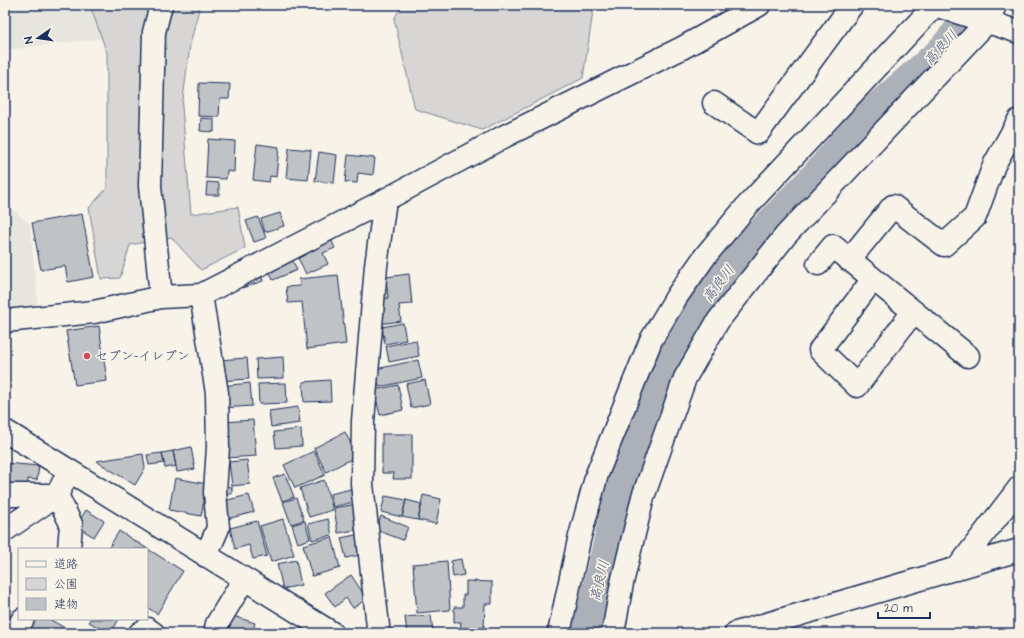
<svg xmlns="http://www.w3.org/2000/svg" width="1024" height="638" font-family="'Architects Daughter','Klee One',sans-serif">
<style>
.built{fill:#e6e5de}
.green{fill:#d7d6d4;stroke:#798299}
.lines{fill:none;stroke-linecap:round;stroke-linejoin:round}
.river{stroke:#acb0b9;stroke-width:31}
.building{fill:#c0c3c5;stroke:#1b2f5e}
.minor-casing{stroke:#1b2f5e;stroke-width:25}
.minor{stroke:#f7f3e8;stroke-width:22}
.poi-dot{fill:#d1495b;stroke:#f7f3e8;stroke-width:1.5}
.labels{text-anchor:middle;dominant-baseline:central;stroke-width:3.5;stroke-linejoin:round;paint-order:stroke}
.poi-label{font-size:13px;fill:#1b2f5e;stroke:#f7f3e8;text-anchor:start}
.water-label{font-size:14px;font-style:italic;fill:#465679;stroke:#f7f3e8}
</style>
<rect width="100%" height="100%" fill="#f7f3e8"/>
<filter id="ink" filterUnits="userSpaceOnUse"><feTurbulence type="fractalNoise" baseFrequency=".025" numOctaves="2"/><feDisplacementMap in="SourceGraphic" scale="8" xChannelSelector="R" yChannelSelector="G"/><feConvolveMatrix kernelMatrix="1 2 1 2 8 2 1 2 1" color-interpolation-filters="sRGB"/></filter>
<g filter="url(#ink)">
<path class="built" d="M5,5H162L154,32L5,50Z
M5,203L30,224L39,318L5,321Z"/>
<path class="green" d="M90,5H200L190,45L182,107L191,214L238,207L245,248L201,270L171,237L130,245L120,278L101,279L89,208L107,188V53Z
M402,5H594L583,78L482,130L415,109L394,19Z"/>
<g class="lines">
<path class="river" d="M587,633L621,491L648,405L668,358L704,303L745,250L815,177L870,114L940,53L957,33L972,5"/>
</g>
<path class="building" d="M199,83L230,84L229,99H220L219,117L198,116Z
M201,118L214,119V132L200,131Z
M208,139L235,141L234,172L227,171L226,179L206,178Z
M257,144L279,147L276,177L270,176L269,182L253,180Z
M289,148L311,150L308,180L286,178Z
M319,152L337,155L334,183L315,181Z
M348,155L375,158L373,175L358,173L357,183L345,182Z
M207,182L219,183V195H206Z
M280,213L284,226L265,232L261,219Z
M82,214L94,277L68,282L65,266L41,270L32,223Z
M258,217L266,238L254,242L246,221Z
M329,235L335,248L323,253L328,264L306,274L295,252Z
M290,255L297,270L273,280L267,265Z
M260,271L263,281L242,288L239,277Z
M409,274L412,304L399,305L401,321L379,324L376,300L388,298L386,277Z
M338,275L346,344L307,349L302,302L288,303L286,287L300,286L299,279Z
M403,323L406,340L385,344L382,327Z
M99,326L107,381L75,385L66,331Z
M416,340L419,356L389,362L386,346Z
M283,357L284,378L257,379L256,359Z
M247,358L249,379L219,381L218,360Z
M418,360L422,378L379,387L376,369Z
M330,380L331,401L304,402L303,382Z
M425,380L430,404L411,408L406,384Z
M250,383L252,406L223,408L221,386Z
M286,383L287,403L259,404L258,384Z
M398,385L403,410L380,415L374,390Z
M298,407L300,423L271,427L269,411Z
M253,420L256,456L226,458L223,422Z
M301,429L302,446L276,448L274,432Z
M345,432L357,456L326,472L314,448Z
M382,434H412V479H393L394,473H382Z
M191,447L195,469L177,472L173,451Z
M173,451L176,466L165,468L162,453Z
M314,451L325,475L295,488L284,465Z
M162,453L164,463L149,465L147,455Z
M143,454L145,468L135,485L96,461Z
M247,460L250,484L232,486L229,462Z
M5,463L39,466L37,480L28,479L27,493L5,491Z
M285,474L294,497L282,501L273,478Z
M175,478L207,484L201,516L169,510Z
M324,480L333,510L309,517L300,488Z
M217,486L232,487V494H227V497H217Z
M355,488L358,501L333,507L330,494Z
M249,495L254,512L223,520L219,502Z
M423,495L441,499L436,524L418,520Z
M385,496L406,500L402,517L381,512Z
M296,498L304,520L291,524L283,502Z
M406,500L422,504L418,520L402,517Z
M357,504L361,529L338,533L334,508Z
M86,510L104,521L94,537L76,526Z
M381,516L408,527L403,540L376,530Z
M283,519L294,555L271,562L260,526Z
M328,519L332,535L312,540L308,524Z
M257,521L267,556L253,559L249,545L235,549L230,528Z
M305,521L310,539L298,543L292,525Z
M119,531L183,571L157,614L147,607V549H108Z
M360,534L364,554L346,558L341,538Z
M332,537L340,568L312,576L303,545Z
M461,559L464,575L453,577L451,561Z
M296,560L301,585L283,589L277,564Z
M447,561L450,610L417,613L413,564Z
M351,575L367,599L353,608L346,598L335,607L325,593Z
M466,581L492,582V604H485L484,628H460L461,622H454V607H463V595H466Z
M431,615L433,633H407L405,617Z
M233,616L255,623L252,633H228Z
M36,619H49L65,628L62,633H28Z
M90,619H119L111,633H107L89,622Z"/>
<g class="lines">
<g class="minor-casing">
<path id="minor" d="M935,5L1019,32
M714,103L758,133L852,5
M849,260L893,206L944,245L975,217L994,165L1019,120
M818,264L833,246L968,356
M873,279L820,350L857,386L913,312
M201,295L217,393L218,447L215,492L218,528L206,556
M161,297L150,186L154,32L161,5
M5,321L94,312L161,297L201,295L385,200L505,136L682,48L759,5
M5,431L332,633
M5,495H57
M5,530L57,495
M69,549L71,524L57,495L69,471
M957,569L1019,488
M14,633L23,619
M140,633L147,629L153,633
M215,633L217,624L244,579
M377,633L378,626L362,484L363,421L376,266L385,200
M559,633L579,540L597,474L651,340L677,296L706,255L746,207L935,5
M613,633L622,583L643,497L685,378L718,321L786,235L988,21L995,5
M736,633L1019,550"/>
</g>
<use href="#minor" class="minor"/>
</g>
</g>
<circle class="poi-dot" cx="87" cy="356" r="4"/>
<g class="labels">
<g class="poi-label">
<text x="95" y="356">セブン-イレブン</text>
</g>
<g class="water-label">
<text transform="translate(941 48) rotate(-48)">高良川</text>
<text transform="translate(719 284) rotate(-53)">高良川</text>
<text transform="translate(600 581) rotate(-77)">高良川</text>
</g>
</g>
<rect width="1024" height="638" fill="none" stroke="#f7f3e8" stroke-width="20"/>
<rect x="10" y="10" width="1004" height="618" fill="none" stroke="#1b2f5e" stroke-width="1.5" filter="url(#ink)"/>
<rect x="18" y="548" width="130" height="72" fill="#f7f3e8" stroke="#9fa5b1"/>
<rect x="26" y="561" width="20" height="6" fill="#f7f3e8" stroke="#9fa5b1"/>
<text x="54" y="568" font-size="12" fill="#1b2f5e">道路</text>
<rect x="26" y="578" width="20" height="12" fill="#d7d6d4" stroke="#9fa5b1"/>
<text x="54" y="588" font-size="12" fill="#1b2f5e">公園</text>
<rect x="26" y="598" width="20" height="12" fill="#c0c3c5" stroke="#9fa5b1"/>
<text x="54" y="608" font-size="12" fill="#1b2f5e">建物</text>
<g transform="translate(38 38) rotate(257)" stroke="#f7f3e8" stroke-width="3" paint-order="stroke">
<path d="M0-3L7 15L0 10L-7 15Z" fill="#1b2f5e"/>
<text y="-6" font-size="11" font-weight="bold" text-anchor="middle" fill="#1b2f5e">N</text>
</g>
<path d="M878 612v6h52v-6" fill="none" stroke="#1b2f5e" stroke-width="2"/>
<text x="884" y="612" font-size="12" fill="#1b2f5e" stroke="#f7f3e8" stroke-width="3" paint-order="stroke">20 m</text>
</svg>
